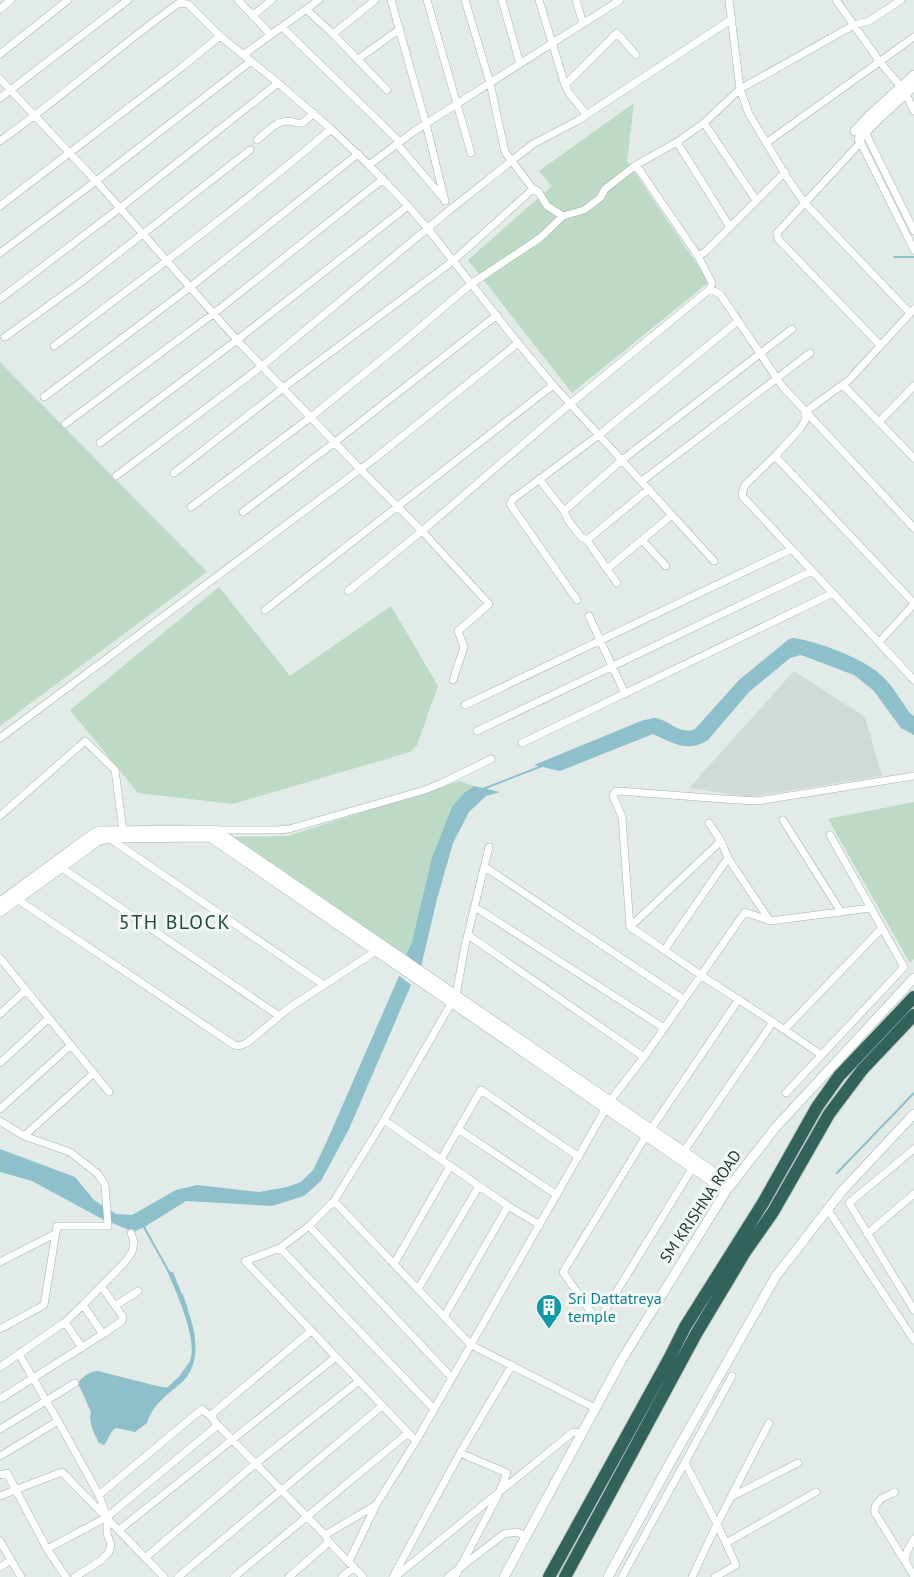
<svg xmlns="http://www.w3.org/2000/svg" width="914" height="1577" font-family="'PT Sans',sans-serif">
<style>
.built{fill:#d0dad6}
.green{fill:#bcdac5}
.water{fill:#8ec0cb}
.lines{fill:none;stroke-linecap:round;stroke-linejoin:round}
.stream{stroke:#8ec0cb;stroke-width:2}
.street-casing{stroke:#a5b2ae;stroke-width:8}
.secondary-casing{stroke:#a1b5af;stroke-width:10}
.highway-casing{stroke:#c1c8c6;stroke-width:14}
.street{stroke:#fff;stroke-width:7}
.secondary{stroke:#fff;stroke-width:9}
.highway{stroke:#32635b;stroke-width:12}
.labels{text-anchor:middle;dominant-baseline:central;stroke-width:6;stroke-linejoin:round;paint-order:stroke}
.street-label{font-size:16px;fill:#233a34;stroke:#f2f7f5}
.culture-label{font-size:16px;fill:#0d838f;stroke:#f2f7f5;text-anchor:start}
.quarter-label{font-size:20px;letter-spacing:1.5px;fill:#214a41;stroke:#f2f7f5}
</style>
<rect width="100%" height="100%" fill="#e2ebe7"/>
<path class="built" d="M794,671L865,717L882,776L749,797L689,788Z"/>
<path class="green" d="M634,103L627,161L709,282L572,393L468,260L552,186L539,171Z
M0,362L207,572L0,726Z
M219,587L290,676L391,606L438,686L417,745L410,752L233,804L138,793L70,710Z
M459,781L474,786L464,793L412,942L406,955L234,837L288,836Z
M914,802V959L910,963L828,819Z"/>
<path class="water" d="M793,638C817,641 865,659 882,676C893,686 901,701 910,713L914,716V735L901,728L873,690L854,675L801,655L790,658L749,692L708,740C688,753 673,743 653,734L560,771L534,765L641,721C646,720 651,718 656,718C671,721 679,735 695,729L739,680L789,639Z
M474,786L500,792L486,796L469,812L453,843L437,899L421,967L406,955L412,942L432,858L452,807L464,793Z
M399,976L411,985L349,1129L321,1181L304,1196L272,1206L186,1201L146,1226L134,1232L102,1219L32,1181L0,1172V1149L75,1177L94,1200L116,1214L132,1215L176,1190L197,1185L259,1192L287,1187L301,1182L313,1170L327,1141Z
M167,1271L173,1272C186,1305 213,1357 179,1385C165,1396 152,1406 147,1423L135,1432L116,1428C110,1431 109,1439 104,1445L99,1443C94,1433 88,1422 91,1412L78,1383C83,1376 89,1372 98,1371L157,1386L169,1388C178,1379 188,1370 191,1357C196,1336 176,1291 167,1271Z"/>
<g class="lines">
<path class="stream" d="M894,257H914
M483,789L542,766
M837,1173L914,1093
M144,1227L169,1272
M182,1295L187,1309
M191,1324L194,1336
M167,1389L180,1377L189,1364"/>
<g class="street-casing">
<path id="street" d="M238,0L271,35
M391,0L426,124L445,201
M427,0L471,153
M465,0L490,83L505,152L533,189L538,191L547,206L563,216
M502,0L520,64
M539,0L565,85L569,93L586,114
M576,0L583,24
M729,0L740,89L749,114L788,179L804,202L910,313
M836,0L880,62L901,87
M0,9L11,0
M307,10L333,34L387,90
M252,16L272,0
M282,27L400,142
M333,34L375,0
M0,54L68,0
M243,55L319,0
M358,59L400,29
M0,79L96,181L237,340L361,470L422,531L489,604L458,631L464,647L453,680
M565,85L617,33L636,55
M906,94L914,111
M0,98L128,0
M704,123L756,200
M864,130L914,231
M859,139L914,250
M257,140C265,134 273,124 282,122C300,118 295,132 314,113
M0,141C62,97 118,47 179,3L188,4L220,36L278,83L331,129L369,165
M677,142L730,227
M861,142L777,233L778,239L880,345
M766,143L914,37
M397,144L444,199
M636,165L698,256L712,283L710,289L720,294L782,386L914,528
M0,206L182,67L220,36
M0,253L96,181L251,61
M698,256L705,252L785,172
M0,299L120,208L278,83
M914,309L849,380L805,412V421L800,429L775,456L745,485L742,493L743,497L914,680
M5,337L84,280L250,150
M518,343L553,385L714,561
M54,346C148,275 242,205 331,129
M843,385L914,458
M44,397L189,288L358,154
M879,422L914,386
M65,424L213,314L383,179
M100,443L237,340L408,206
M775,456L914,603
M174,473L283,388L453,261L533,189
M116,476L262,366L451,209L533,144L577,121L732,19
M539,479L564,511L568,520L581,537L587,540L607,569L672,515
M642,481L810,353
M191,507L311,417L403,342L471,284L540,238L563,216L584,210L600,198L605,189L636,165L677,142L704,123L740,89L854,25L869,21L901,0
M564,511L622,460L792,329
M243,512L335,442L497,315
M587,540L649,489
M642,540L666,566
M607,569L617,583
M348,591L422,531L570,404L710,289
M577,600L510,504L513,499L599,435L738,321
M265,610L553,385
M589,616L625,694
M879,642L914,604
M465,705L792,549
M477,731L812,571
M0,738L374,459L518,343L428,229L408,206L369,165L413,132L620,0
M522,743L833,593
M0,816L85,741L115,770L123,831
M783,820L841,912
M709,823L721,841L728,858L770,921
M215,830H276L289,829L425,790L440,784L491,759
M109,838L324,985
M485,867L683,999
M62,868L279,1016
M17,899L234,1045L239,1046L247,1043L289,1008L376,951
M475,907L664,1028
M630,927L622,817L613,796L614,793L618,791L723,799L757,801L914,776
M630,927C655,943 678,960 702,976C742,1002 782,1027 821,1055
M630,927L721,841
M468,935L644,1057
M665,949L728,858
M0,958L109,1092
M0,1014L26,990
M785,1029L882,928
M0,1063L49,1018
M786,1093L904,967L830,835
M0,1109L71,1045
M384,1120L508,1206L540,1225
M0,1121L24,1136
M458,1129L557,1195
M651,1129L739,999
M646,1136L563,1272L598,1322L693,1167
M914,1149L849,1203L914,1310
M684,1151L773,1022
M441,1159L481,1090L579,1157
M334,1201L471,1345L595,1408
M828,1210L914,1340
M309,1226L452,1378
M867,1234L914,1194
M280,1248L434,1409
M0,1262L55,1234
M394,1264L450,1166
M101,1286L123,1317L122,1321L103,1334
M418,1289L479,1186
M115,1306L138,1291
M444,1317L508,1206
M65,1322L82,1348
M0,1329L44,1305L57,1226H108L105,1185L98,1174L70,1152L24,1136L94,1073
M0,1367L65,1322L83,1305L125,1262L132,1252L134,1242L131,1233
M0,1399L103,1334L83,1305
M58,1421L99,1495L202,1409L212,1418
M0,1429L75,1383
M416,1441L245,1261L280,1248L309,1226L334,1201L384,1120L456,995L465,946L489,847
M0,1456L58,1421L19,1354
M685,1463L717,1524L736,1565L715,1577
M0,1475L7,1473L47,1549L66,1577
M895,1492C885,1497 873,1500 875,1513L914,1576
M0,1496L15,1490L62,1472L164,1577
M731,1497L798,1463
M119,1530L336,1357
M325,1535L376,1505
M0,1541L21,1577
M329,1542L363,1577
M726,1543L816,1492
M47,1549L107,1517L218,1425
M145,1558L255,1464L359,1381
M905,1560L907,1551L914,1539
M349,1561L376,1505L416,1441L610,1101L644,1057L745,912L770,921L871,908
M0,1567L11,1560
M75,1577L100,1561L109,1552L111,1544L107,1534V1517L99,1495
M178,1577L382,1406
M234,1577L408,1433
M289,1577L329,1542L325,1535L214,1421L212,1414L311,1331
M342,1577L354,1567
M393,1577L460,1453L512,1365
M395,1577L573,1432L582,1433
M448,1577L504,1534L517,1532L526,1536
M455,1577L498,1495L507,1473L460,1453
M622,1577L732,1376
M692,1577L717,1524L769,1423"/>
</g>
<g class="secondary-casing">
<path id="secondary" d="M855,131L870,115L914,75
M859,139L876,121L914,86
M0,902L93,834L100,831L215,830L731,1184
M0,912L99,840L110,838L210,837L726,1191
M504,1577L621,1361L726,1191L776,1127L914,978
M608,1577L671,1461L776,1276L842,1191L914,1114"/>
</g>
<g class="highway-casing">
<path id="highway" d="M549,1577L669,1359L685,1327L763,1203L817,1107L839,1076L914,997
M565,1577L696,1334L745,1252L773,1212L829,1114L862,1070L914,1015"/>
</g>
<use href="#street" class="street"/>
<use href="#secondary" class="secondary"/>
<use href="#highway" class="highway"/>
</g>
<defs>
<g id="building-pin" transform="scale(1.35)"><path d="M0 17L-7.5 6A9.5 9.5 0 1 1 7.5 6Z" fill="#0f9aa8" stroke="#f2f7f5"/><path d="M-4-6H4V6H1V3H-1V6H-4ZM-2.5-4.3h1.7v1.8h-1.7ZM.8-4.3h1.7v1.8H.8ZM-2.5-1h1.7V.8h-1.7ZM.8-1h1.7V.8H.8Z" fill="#fff"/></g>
</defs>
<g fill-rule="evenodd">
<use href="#building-pin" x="549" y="1307"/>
</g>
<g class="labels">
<g class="street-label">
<text transform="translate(700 1206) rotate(-56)">SM KRISHNA ROAD</text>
</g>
<g class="culture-label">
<text x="568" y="1298">Sri Dattatreya<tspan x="568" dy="18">temple</tspan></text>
</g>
<g class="quarter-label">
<text x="175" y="922">5TH BLOCK</text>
</g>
</g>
</svg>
